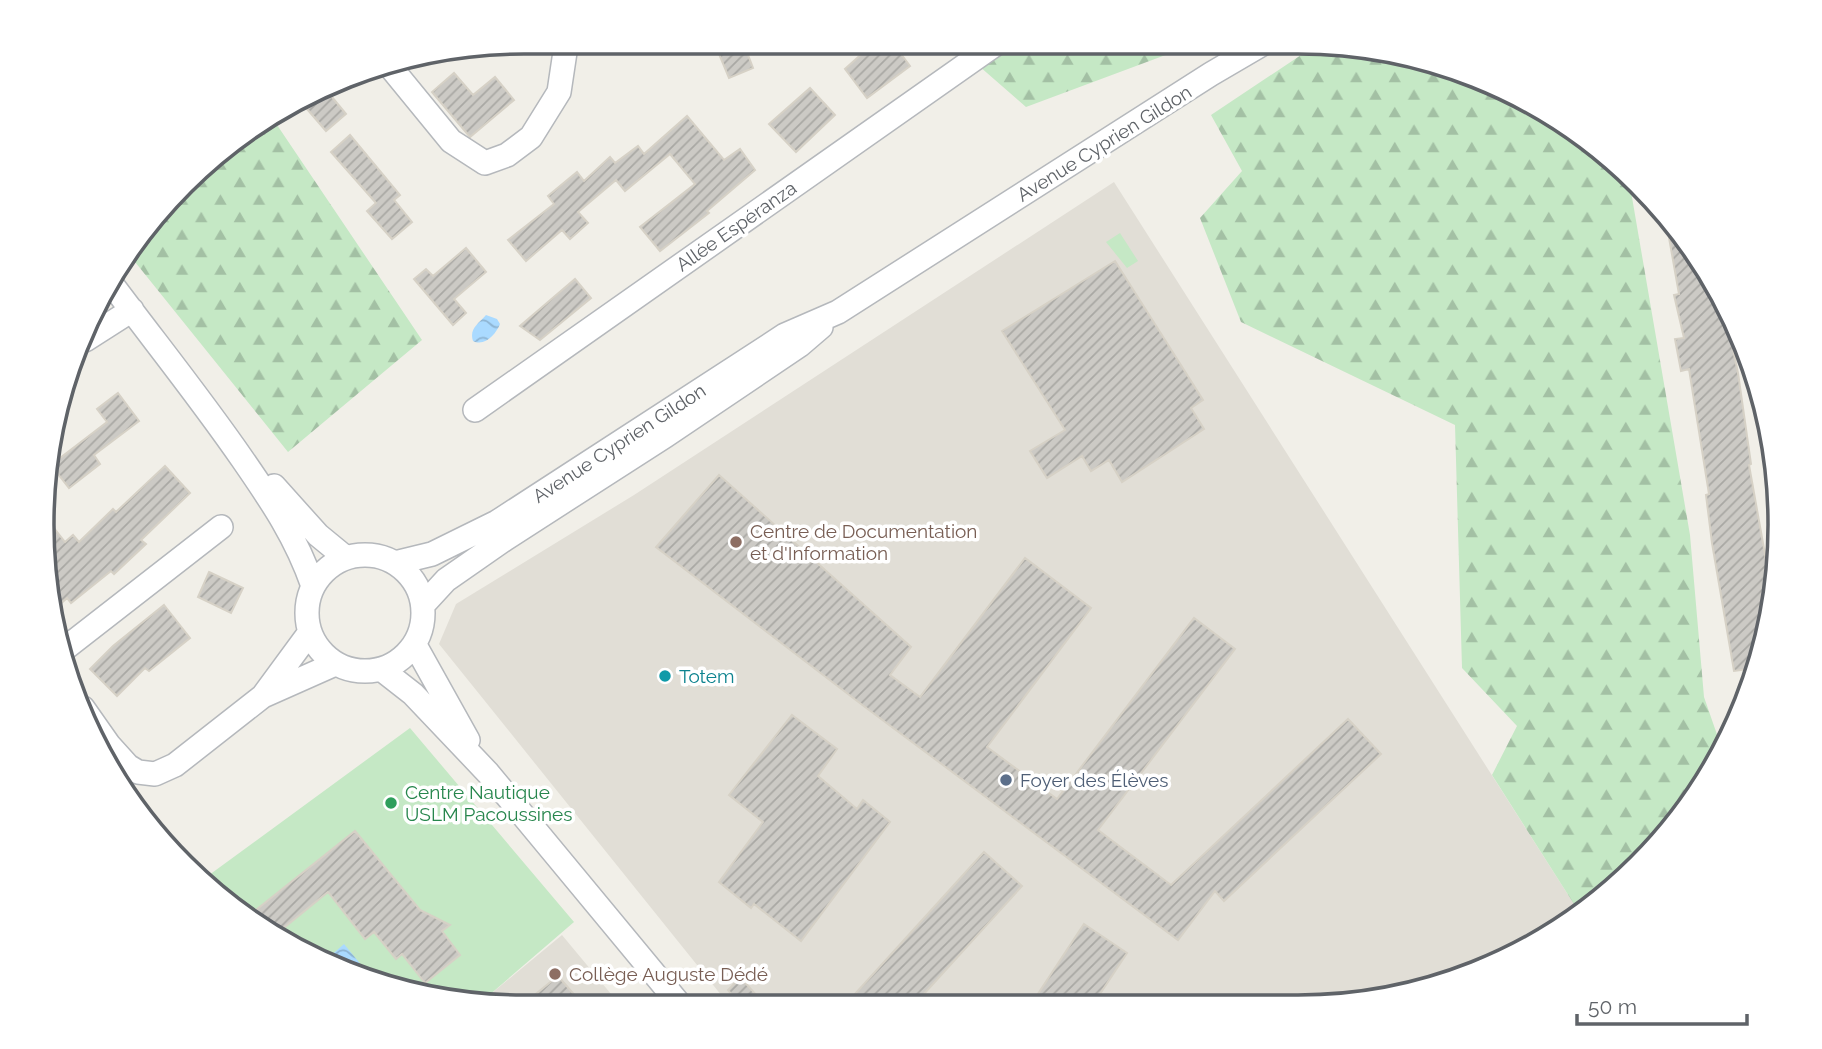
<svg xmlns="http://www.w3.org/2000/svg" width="1822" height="1049" font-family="Raleway,sans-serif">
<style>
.education{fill:#e1ded6}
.grass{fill:#c5e8c5}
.forest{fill:url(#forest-firs)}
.water{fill:url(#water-waves)}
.building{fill:url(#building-hatch);stroke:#d6d1c6;stroke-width:2}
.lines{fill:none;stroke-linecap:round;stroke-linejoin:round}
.minor-casing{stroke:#b5b8bc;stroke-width:26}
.minor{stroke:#fff;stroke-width:23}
.education-dot{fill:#8d6e63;stroke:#fff;stroke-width:2.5}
.culture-dot{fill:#0f9aa8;stroke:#fff;stroke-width:2.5}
.service-dot{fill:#5c6f8a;stroke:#fff;stroke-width:2.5}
.leisure-dot{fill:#2e9e5b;stroke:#fff;stroke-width:2.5}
.labels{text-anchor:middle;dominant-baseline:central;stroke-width:7;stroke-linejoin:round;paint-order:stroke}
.street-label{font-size:19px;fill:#5f6368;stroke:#fff}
.education-label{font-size:19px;fill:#785e54;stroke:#fff;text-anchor:start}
.culture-label{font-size:19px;fill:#0d838f;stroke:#fff;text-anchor:start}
.service-label{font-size:19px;fill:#4e5e75;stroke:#fff;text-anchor:start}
.leisure-label{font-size:19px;fill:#27864d;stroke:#fff;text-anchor:start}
.rim{fill:none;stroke:#5f6368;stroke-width:3.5}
</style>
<defs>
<pattern id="forest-firs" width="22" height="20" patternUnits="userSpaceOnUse" patternTransform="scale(1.75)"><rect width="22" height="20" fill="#c5e8c5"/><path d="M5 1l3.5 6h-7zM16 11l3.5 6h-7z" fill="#a3c0a4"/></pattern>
<pattern id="water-waves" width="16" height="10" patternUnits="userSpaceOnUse" patternTransform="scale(1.75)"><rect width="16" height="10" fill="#aadaff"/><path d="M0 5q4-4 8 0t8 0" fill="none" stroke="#8eb4d2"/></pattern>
<pattern id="building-hatch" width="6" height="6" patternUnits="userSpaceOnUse" patternTransform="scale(1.75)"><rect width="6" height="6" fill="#cccac5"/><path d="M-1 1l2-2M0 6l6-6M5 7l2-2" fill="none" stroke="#a9a8a4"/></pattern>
</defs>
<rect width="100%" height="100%" fill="#f1efe8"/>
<path class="education" d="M1114,182L1579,912L1539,942L1452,982L1329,1006H730L439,644L456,604L634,495Z
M562,935L621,1006H493L480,1003Z"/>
<path class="grass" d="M1120,233L1138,261L1127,268L1106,242Z
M410,728L574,922L480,1003L369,981L257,926L205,878Z"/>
<path class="forest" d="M1011,43H1191L1179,50L1026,107L979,66Z
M1319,43H1329L1453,68L1565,123L1628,174L1690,535L1704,697L1722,749L1699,792L1638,866L1579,912L1492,775L1517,726L1462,668L1455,425L1241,322L1200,218L1242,171L1211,115Z
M273,119L422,340L288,452L127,252L231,141Z"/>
<path class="water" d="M486,315L497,319L500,324C496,334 485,347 473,341C469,329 478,324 486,315Z
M344,944L376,983L326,960Z"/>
<path class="building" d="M714,42H743L753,68L729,78Z
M875,42H892L910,66L867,98L845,69Z
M454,73L473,95L495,77L514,100L470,137L432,92Z
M810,88L835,115L796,152L769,124Z
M327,91L346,114L326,131L307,109Z
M687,116L724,160L740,149L755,170L707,211L709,213L660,251L640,227L695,184L670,154L625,191L616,180L578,212L588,223L570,239L562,230L526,261L508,240L554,204L548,196L577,172L584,181L610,157L615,163L638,146L644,154Z
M350,135L400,195L394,200L412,222L392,239L367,211L376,203L331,152Z
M1665,215L1698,256L1723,302L1738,373L1751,464L1749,465L1773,599L1771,618L1756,668L1734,671L1712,543L1706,495L1709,494L1689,369L1681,371L1675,339L1684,338L1674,295L1679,294Z
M466,248L486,272L454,299L466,313L453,325L414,279L426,269L433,276Z
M1115,261L1203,400L1191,408L1204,429L1122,482L1109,460L1091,471L1082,456L1047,478L1030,451L1065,430L1002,331Z
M575,279L591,298L540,340L520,326Z
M118,393L139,421L94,455L100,464L69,488L51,465L107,422L97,409Z
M165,466L190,493L141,540L146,544L114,574L111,571L71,603L67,598L56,608L42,525L43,514L65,542L73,535L79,542L113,509L116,512Z
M719,475L911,647L890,675L920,697L1025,558L1091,608L987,747L1057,799L1194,618L1235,649L1098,830L1171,885L1348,719L1381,754L1224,901L1215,891L1178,940L865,707L656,547Z
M209,572L243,588L231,613L198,597Z
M164,605L190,638L149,671L145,668L117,696L90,669L113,646Z
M792,715L837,749L818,776L857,809L863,800L890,822L801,941L754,904L751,908L719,882L763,822L729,795Z
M355,831L420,910L450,925L442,931L460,955L425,983L402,954L396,959L374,932L365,939L328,892L275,935L257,926L247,917Z
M984,852L1022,886L913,1006H844Z
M1084,924L1127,953L1092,1006H1030Z
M558,976L584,1006H521Z
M740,978H741L766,1006H716L732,995L728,990Z"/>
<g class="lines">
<g class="minor-casing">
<path id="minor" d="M388,64L451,141L485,163L507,155L531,137L559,92L565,52L564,42
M111,283C155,342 201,399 243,460C272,502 296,537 313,586
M85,340L132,310
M475,410L997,43
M274,486L318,535L346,558
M307 613a58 58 0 1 1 116 0a58 58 0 1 1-116 0Z
M395,563L432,554L497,522L785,335L838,312L1211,74L1264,43
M423,605L446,580L505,539L665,436L800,345L821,327
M415,645L468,740
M63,650L221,527
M381,669L413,694L488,773L681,1006
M263,696L335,664
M83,708L109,745L128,766L138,772L155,774L175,765L263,696L310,632"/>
</g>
<use href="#minor" class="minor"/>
</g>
<g class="education-dot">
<circle cx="736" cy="542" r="7"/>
<circle cx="555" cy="974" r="7"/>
</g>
<circle class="culture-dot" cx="665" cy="676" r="7"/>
<circle class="service-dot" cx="1006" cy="780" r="7"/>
<circle class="leisure-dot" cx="391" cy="803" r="7"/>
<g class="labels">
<g class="street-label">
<text transform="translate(1104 143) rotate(-32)">Avenue Cyprien Gildon</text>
<text transform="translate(736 226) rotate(-35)">Allée Espéranza</text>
<text transform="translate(619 443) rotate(-33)">Avenue Cyprien Gildon</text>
</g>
<g class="education-label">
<text x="750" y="531">Centre de Documentation<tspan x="750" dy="22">et d'Information</tspan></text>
<text x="569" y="974">Collège Auguste Dédé</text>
</g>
<g class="culture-label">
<text x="679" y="676">Totem</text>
</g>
<g class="service-label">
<text x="1020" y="780">Foyer des Élèves</text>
</g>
<g class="leisure-label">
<text x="405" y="792">Centre Nautique<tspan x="405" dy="22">USLM Pacoussines</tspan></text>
</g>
</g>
<path d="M0 0H1822V1049H0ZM524 54H1298A470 470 0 0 1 1768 524V525A470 470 0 0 1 1298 995H524A470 470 0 0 1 54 525V524A470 470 0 0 1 524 54Z" fill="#fff" fill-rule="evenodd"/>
<path class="rim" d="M524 54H1298A470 470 0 0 1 1768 524V525A470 470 0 0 1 1298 995H524A470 470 0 0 1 54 525V524A470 470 0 0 1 524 54Z"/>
<path d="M1577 1014v10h170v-10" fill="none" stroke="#5f6368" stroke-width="3.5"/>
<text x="1588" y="1014" font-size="21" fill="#5f6368" stroke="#ffffff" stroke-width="5" paint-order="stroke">50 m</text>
</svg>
